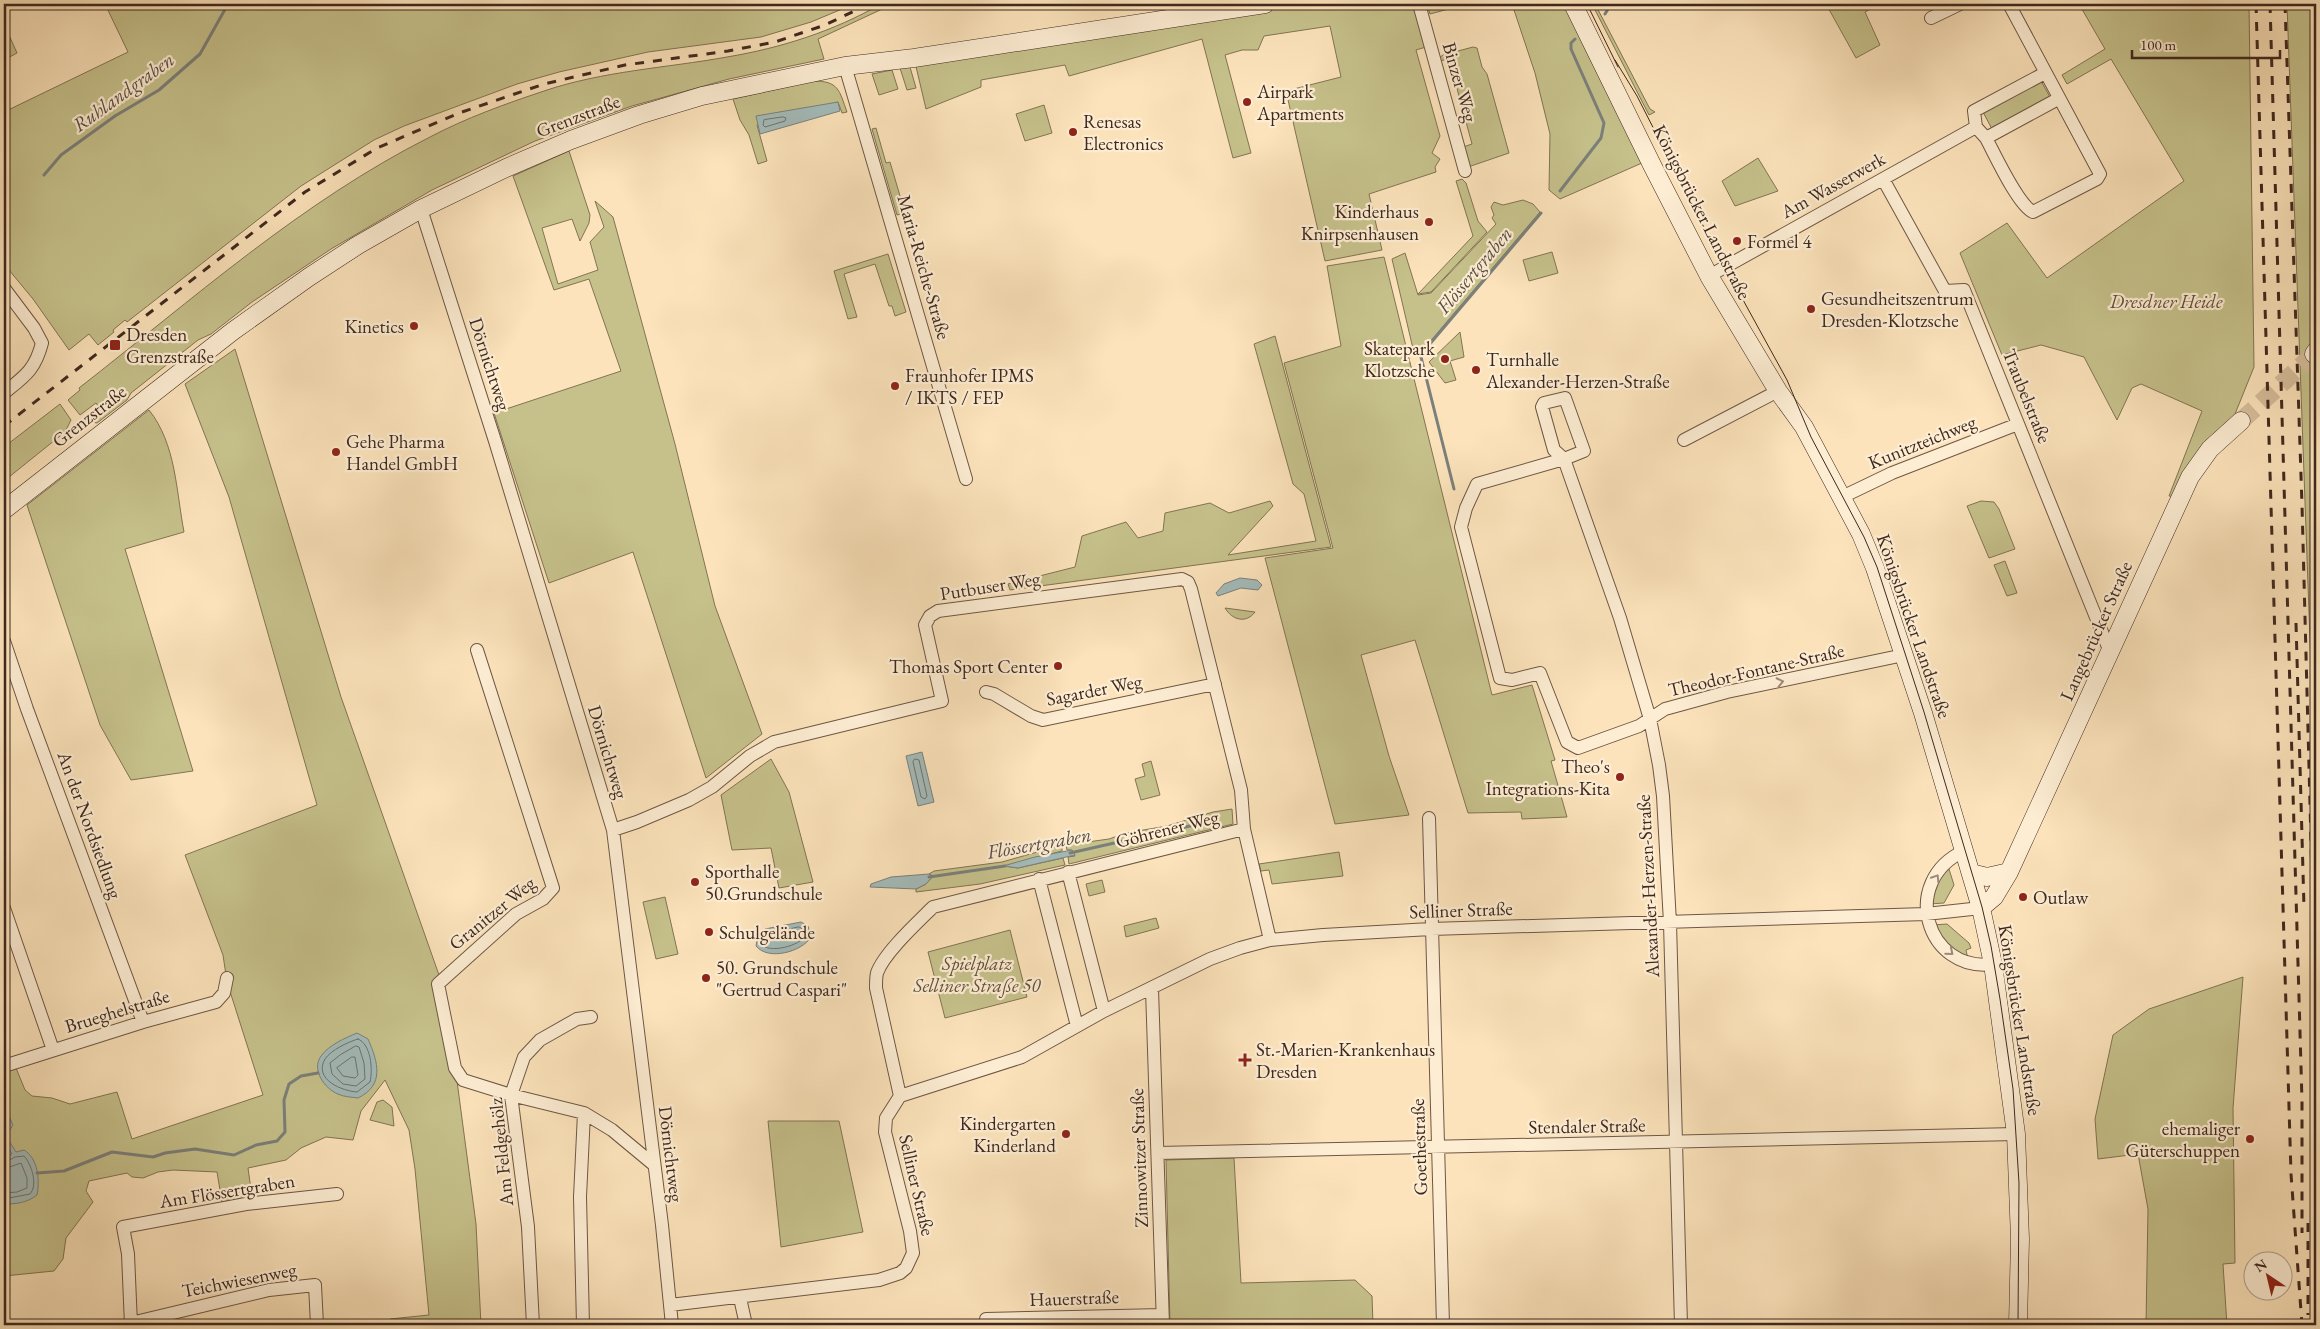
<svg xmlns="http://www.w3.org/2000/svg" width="2320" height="1329" font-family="'EB Garamond',serif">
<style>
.green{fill:#c6c18b;stroke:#827454}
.water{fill:#a3bbba;stroke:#7b807c}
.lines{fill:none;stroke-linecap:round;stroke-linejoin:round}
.shore{stroke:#71726c;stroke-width:1}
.stream{stroke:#7b807c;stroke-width:3}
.secondary-tunnel{stroke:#d6be9c;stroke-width:18;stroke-dasharray:18 9;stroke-linecap:butt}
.street-casing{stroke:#6e5745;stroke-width:14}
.secondary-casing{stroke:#3f281e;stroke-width:19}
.street{stroke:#fdedd3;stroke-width:12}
.secondary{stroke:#fdedd3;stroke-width:18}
.tram{stroke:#3f281e;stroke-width:1}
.rail{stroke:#3f281e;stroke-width:3;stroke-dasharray:9 9;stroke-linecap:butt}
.oneway{stroke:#9e8a78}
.poi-dot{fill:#8f2418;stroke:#fdedd3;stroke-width:2}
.labels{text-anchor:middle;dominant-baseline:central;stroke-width:4.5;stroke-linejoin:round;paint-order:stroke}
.street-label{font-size:19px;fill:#3f281e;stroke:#fdedd3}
.poi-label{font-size:19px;fill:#3f281e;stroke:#fdedd3;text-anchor:start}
.park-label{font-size:19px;font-style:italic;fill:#614e39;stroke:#fdedd3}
.water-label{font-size:20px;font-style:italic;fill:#584d45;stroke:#fdedd3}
</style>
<rect width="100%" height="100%" fill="#fce3bb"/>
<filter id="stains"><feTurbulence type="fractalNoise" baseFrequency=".004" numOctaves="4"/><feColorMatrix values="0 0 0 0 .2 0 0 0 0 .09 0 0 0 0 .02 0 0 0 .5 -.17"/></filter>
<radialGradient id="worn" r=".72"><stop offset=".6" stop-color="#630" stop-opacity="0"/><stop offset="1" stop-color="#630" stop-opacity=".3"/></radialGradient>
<path class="green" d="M105,4H854L811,22L761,37L648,52L559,72L517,84L404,126L374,140L301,186L127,322L125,320L113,330L114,332L98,345L89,334L69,350L33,299L4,264V112L128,52Z
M881,4H893L818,39L824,59L729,79L632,106L535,141L432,190L331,249L252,302L211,334L198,340L131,393L127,400L97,423L92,422L89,417L100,409L96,403L80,415L68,400L80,390L79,388C192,300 301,202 430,137C466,118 505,104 544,91C603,71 666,68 727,57C781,48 834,31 881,4Z
M1265,4H1415L1426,47L1416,50L1440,136L1432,153L1440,159L1435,167L1436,172L1369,194L1382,250L1325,261L1286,91L1341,77L1330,26L1264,36L1258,50H1242L1225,55L1251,153L1233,158L1202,39L1069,76L1065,65L981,80V87L926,109L914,58Z
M1427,4H1434L1437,9L1447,4H1467L1430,14Z
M1512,4H1567L1642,163L1560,199L1549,190L1550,134L1535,73Z
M1592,4H1595L1650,109L1655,112L1649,115Z
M1826,4H1880L1865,12L1880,45L1856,58Z
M2079,4H2249L2254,367L2235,414L2240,419L2179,497L2169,496L2202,411L2141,384L2132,388L2117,420L2084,357L2041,345L2002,355L1960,253L2007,223L2047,278L2184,181L2111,59L2067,84L2062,75L2105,49Z
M2287,4H2316V806Z
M4,24L17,53L4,60Z
M1473,47L1477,48L1482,67L1487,74L1509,153L1468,167L1463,147L1472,144L1449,59L1439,61V58L1443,55Z
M910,67L916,88L907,90L900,68Z
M892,70L898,89L879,95L872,74Z
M813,81C839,81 839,90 847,112L842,113L838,102L757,125L767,161L758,164L749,135L740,120L733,99Z
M2041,81L2050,97L1992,129L1983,112Z
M1044,105L1052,133L1025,141L1016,114Z
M876,128L886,163L890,162L903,206L901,207L905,213L897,215L872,129Z
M569,151L590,215L589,223L580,241L572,219L542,228L558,284L598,270L590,242L604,227L595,201L613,217L675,444L715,606L762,734L706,778L633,552L549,583L494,413L621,371L589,279L554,290L513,176Z
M1758,158L1778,191L1735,206L1722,181Z
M1462,179L1466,183L1478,221L1487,232L1431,292L1418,294L1473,236L1456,181Z
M1523,200L1533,204L1540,212L1422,351L1414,353L1392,259L1405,253L1418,295L1431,293L1496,224L1492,218L1494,215L1491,207L1494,202L1503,205Z
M1552,252L1558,273L1529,281L1523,260Z
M888,254L906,312L895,316L892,306H889L875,264L844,274L857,317L848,319L834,271Z
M1384,257L1492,695L1532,685L1555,760L1551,761L1567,817L1522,819L1521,812L1468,813L1415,640L1361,655L1389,756L1409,815L1335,824L1265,558L1333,548L1284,363L1341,346L1327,266Z
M1460,332L1464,357L1450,361L1456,380L1445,383L1429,362Z
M1275,336L1331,547L1010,590L1008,584L1075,567L1082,536L1126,522L1138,538L1163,531L1165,513L1210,503L1229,513L1270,501L1273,506L1228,555L1316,541L1304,494L1293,484L1254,344Z
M235,349L341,697L439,975L457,1081L476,1224L481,1325H390V1319L429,1315L415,1169L409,1130L385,1080L361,1111L353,1140L326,1137L301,1148L286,1160L248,1168L252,1197L222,1202L217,1172L173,1170L158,1172L143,1178L132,1177L127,1173L89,1181L86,1191L93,1202L66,1238L63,1259L54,1271L4,1276V1072L16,1068L25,1090L32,1096L52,1098L70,1104L117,1092L132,1139L263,1095L227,982L223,955L185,855L317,805L229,497L185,384Z
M60,404L71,420L65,432L4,481V447Z
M149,410C176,444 176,490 184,532L125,549L193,771L131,780L100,725L27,505Z
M1981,501L1994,502L1999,509L2015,549L1989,558L1967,506Z
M2005,561L2017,593L2007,596L1994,565Z
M1225,608L1255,612C1246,624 1232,620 1225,608Z
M771,759L789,792L813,882L779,888L771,848L732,850L721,795Z
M1151,761L1160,795L1141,800L1135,779L1145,776L1142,764Z
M1232,809L1233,824L1069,864L1068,857L1075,856L1072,850H1067L1066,845L1109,839L1126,833L1167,826L1213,812Z
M1062,845V851L1005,866L1018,868L1063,858L1065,865L980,884L916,892V889L926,884L933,876L929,874L934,871L1002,862Z
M1339,852L1343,876L1272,884L1269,870L1261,871L1259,864Z
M1948,866L1954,885L1944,903L1929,904L1931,892Z
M1102,880L1105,892L1089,896L1086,884Z
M665,897L678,954L656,959L643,902Z
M1156,918L1159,928L1126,937L1124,926Z
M1947,924L1969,943L1971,948L1966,950L1968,959L1956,955L1932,925Z
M1010,930L1027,997L945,1018L928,952Z
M2243,977L2233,1108L2235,1263L2223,1264L2227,1325H2146L2148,1209L2138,1154L2098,1159L2095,1119L2113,1035L2149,1009Z
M383,1100L392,1107L394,1126L370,1120L377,1102Z
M768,1121H839L863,1232L781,1247Z
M1234,1158L1241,1283L1355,1280L1372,1296L1373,1325H1170L1166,1160Z"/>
<path class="water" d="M838,102L840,111L760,134L756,116Z
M1240,578L1257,580L1262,585L1258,590L1241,588L1218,596L1216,593L1224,584Z
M922,752L934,802L918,806L906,756Z
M1072,850L1075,855L1018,868L1003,866L1035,857Z
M929,874L933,876L926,884L916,889L870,887L871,884L891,877Z
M801,922L808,926L811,937C802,952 768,961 756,946L758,935L765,929Z
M357,1033L368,1039C378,1062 385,1085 358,1098C351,1097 344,1097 338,1094C325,1089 311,1070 321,1056C329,1045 345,1038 357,1033Z
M4,1111L7,1112L13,1125L6,1136L16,1152L24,1150C38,1158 40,1180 37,1195C27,1203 16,1204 4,1204V1159L12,1154L4,1140Z"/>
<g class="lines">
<path class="shore" d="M783,117L786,118L785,121L765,127L763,125L764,120Z
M915,759L919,760L927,796L925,799L921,797L913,762Z
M799,927L805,930L806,935C800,946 769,954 761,944L762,938L768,934Z
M358,1039C371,1044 373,1069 370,1082L357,1092C343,1091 313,1080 325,1059C331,1050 348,1042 358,1039Z
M356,1046L359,1047L364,1063L365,1079L356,1086L343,1084L332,1074L330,1063L340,1055Z
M352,1057H355L358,1075L355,1078L343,1076L337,1068Z
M4,1163L15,1157L24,1156C32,1165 38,1185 30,1194L4,1199
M4,1169L21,1163L27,1178V1188L17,1192L4,1193"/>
<path class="stream" d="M1605,14L1611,4
M44,175L61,155L115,116L159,90L200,54L228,4
M1560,191L1601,138L1604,123L1571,49V43L1575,39
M1454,489L1421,357L1423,352L1541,213
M1070,853L1212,821
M929,877L1005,866
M37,1173L64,1171L112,1152L153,1157L165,1153L195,1149L234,1155L256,1145L277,1141L285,1132L284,1100L289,1084L301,1076L318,1073"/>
<path class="secondary-tunnel" d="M2241,421L2314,354"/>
<g class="street-casing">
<path id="street" d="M1419,4L1465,171
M1931,18L1960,4
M845,66L966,479
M2045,73L1974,111L1976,127L1986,138L2058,99
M1986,138C1995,155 2018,205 2033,212L2097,179L2100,174L2009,4
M1883,179L1945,291L1964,290L2110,652
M421,209L495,441L613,830L662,1225L672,1325
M1709,276L1976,127
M4,288L34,328L42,343C35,370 25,376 4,393
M1684,440L1778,391
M1564,459L1554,450L1542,407L1544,403L1565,398L1584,451L1564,459L1620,618L1650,719L1659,765L1663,796L1670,923L1681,1325
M1564,459L1477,484L1466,508L1461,527L1500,678L1512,680L1540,673L1567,742L1578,748L1639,726L1665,709L1676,706L1727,692L1904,655
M1842,497L1892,473L2018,424
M4,641L27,709L143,1022
M477,650L553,888L543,899L516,914L438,984L455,1068L463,1080L511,1095L584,1113L612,1130L653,1164
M986,692L994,694L1031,716L1043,720L1215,684
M1429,818L1443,1325
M613,830L637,822L689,800L712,787L750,756L774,742L942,701L925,625L930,616L938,611L1182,579L1188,582L1191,589L1241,790L1244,829L1270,940
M1964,851C1899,881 1926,973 1993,964
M1068,872L1104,1011
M1039,879L1077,1026
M4,908L53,1050
M1152,989L1163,1325
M4,1066L143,1022L216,1002L224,993L227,978
M900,1096L876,988C876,983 876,977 877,973C884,953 918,922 933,907L1244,829
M1158,1153L2016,1134
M740,1298L746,1325
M670,1305L879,1280L900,1273L906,1268L913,1253L910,1231L885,1132L886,1118L900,1096L1022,1057L1104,1011L1210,959L1240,948L1270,940L1323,935L1431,929L1926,914L1981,908
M131,1323L269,1290L315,1285L317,1325
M131,1325L128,1254L123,1227L246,1204L337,1194
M533,1325L528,1227L511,1095L524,1057L540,1040L577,1019L591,1017
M583,1325L580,1197L584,1113
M986,1325V1319L1162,1315"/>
</g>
<g class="secondary-casing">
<path id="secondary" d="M1573,4L1653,167L1709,276L1778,391L1804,427L1861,534L1875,568L1923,713L1981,908L1993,964L2016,1134L2020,1239L2018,1325
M2314,354L2316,351
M4,510L233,331L309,277L358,245L421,209L506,168L571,140L639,115L702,96L845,66L914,58L1265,4
M1971,873L1987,877L2009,872
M1981,908L1994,897L2009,872L2190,477L2210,449L2241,421"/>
</g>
<use href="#street" class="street"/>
<use href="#secondary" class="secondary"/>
<path class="tram" d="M1587,4L1618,67
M1615,60L1637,96L1714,247L1787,380L1811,437L1864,537L1877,567L1924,712L1982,907L1991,946L2000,999L2013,1089L2019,1183L2018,1325"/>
<path class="rail" d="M2256,4L2291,1174L2302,1325
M2270,4L2302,1101V1233
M2285,4L2302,505L2316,1029
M4,426L305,192L377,148L459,113L544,84L625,65L728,51L775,42L825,25L869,4
M2296,623L2304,908
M2308,1223V1315"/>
</g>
<defs><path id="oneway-chevron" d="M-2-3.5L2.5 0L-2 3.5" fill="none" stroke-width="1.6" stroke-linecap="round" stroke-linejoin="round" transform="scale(1.25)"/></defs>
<g class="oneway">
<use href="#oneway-chevron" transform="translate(1780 682) rotate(-12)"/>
<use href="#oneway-chevron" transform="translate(1936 878) rotate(-58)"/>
<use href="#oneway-chevron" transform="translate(1950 952) rotate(40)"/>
</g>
<g class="poi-dot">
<circle cx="1247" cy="102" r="5"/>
<circle cx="1073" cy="132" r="5"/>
<circle cx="1429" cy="222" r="5"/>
<circle cx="1737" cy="241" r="5"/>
<circle cx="1811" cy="309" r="5"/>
<circle cx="414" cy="326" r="5"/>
<rect x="109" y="339" width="12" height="12" rx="2.5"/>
<circle cx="1445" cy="359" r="5"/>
<circle cx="1476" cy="370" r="5"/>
<circle cx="895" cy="386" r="5"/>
<circle cx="336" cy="452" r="5"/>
<circle cx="1058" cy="666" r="5"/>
<circle cx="1620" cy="777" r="5"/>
<circle cx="695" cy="882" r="5"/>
<circle cx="2023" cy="897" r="5"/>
<circle cx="709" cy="932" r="5"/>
<circle cx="706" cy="978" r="5"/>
<path d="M1242.5 1052.5h5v5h5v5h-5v5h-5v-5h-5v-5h5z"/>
<circle cx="1066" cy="1134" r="5"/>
<circle cx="2250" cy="1139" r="5"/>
</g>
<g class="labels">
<g class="street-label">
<text transform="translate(1460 82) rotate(74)">Binzer Weg</text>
<text transform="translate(578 116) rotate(-21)">Grenzstraße</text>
<text transform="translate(1833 185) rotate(-29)">Am Wasserwerk</text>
<text transform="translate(1702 212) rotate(63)">Königsbrücker Landstraße</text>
<text transform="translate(924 267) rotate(74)">Maria-Reiche-Straße</text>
<text transform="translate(490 364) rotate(72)">Dörnichtweg</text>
<text transform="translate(2027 396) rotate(68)">Traubelstraße</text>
<text transform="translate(89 416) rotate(-38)">Grenzstraße</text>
<text transform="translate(1922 442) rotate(-22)">Kunitzteichweg</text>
<text transform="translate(990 586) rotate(-9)">Putbuser Weg</text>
<text transform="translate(1914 626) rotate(71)">Königsbrücker Landstraße</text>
<text transform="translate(2096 631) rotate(-66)">Langebrücker Straße</text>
<text transform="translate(1756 670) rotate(-13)">Theodor-Fontane-Straße</text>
<text transform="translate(1094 690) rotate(-11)">Sagarder Weg</text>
<text transform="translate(608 752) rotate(73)">Dörnichtweg</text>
<text transform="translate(90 825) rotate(70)">An der Nordsiedlung</text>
<text transform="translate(1167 829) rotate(-14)">Göhrener Weg</text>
<text transform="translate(1648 886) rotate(-93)">Alexander-Herzen-Straße</text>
<text transform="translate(1461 910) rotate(-2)">Selliner Straße</text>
<text transform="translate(492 913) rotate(-39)">Granitzer Weg</text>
<text transform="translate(117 1011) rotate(-17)">Brueghelstraße</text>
<text transform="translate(2020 1020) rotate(81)">Königsbrücker Landstraße</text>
<text transform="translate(1587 1126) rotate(-1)">Stendaler Straße</text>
<text transform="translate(1419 1147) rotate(-92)">Goethestraße</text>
<text transform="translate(501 1152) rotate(-96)">Am Feldgehölz</text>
<text transform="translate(671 1154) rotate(83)">Dörnichtweg</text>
<text transform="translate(1139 1158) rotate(-92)">Zinnowitzer Straße</text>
<text transform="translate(917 1185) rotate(77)">Selliner Straße</text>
<text transform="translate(227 1191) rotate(-9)">Am Flössertgraben</text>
<text transform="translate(239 1280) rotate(-11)">Teichwiesenweg</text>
<text transform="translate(1074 1298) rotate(-2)">Hauerstraße</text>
</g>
<g class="poi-label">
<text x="1257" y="91">Airpark<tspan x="1257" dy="22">Apartments</tspan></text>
<text x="1083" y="121">Renesas<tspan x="1083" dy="22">Electronics</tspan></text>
<text x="1419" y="211" text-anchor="end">Kinderhaus<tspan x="1419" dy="22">Knirpsenhausen</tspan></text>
<text x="1747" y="241">Formel 4</text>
<text x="1821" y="298">Gesundheitszentrum<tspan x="1821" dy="22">Dresden-Klotzsche</tspan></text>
<text x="404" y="326" text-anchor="end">Kinetics</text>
<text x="126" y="334">Dresden<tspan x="126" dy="22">Grenzstraße</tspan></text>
<text x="1435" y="348" text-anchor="end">Skatepark<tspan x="1435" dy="22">Klotzsche</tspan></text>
<text x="1486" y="359">Turnhalle<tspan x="1486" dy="22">Alexander-Herzen-Straße</tspan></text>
<text x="905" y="375">Fraunhofer IPMS<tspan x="905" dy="22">/ IKTS / FEP</tspan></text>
<text x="346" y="441">Gehe Pharma<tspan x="346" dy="22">Handel GmbH</tspan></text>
<text x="1048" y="666" text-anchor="end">Thomas Sport Center</text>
<text x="1610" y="766" text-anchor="end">Theo's<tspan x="1610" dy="22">Integrations-Kita</tspan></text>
<text x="705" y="871">Sporthalle<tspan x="705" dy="22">50.Grundschule</tspan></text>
<text x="2033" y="897">Outlaw</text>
<text x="719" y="932">Schulgelände</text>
<text x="716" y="967">50. Grundschule<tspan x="716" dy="22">"Gertrud Caspari"</tspan></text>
<text x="1256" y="1049">St.-Marien-Krankenhaus<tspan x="1256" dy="22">Dresden</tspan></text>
<text x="1056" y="1123" text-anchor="end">Kindergarten<tspan x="1056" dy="22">Kinderland</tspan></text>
<text x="2240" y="1128" text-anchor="end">ehemaliger<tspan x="2240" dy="22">Güterschuppen</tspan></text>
</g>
<g class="park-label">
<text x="2166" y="301">Dresdner Heide</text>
<text x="977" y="963">Spielplatz<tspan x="977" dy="22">Selliner Straße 50</tspan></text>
</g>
<g class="water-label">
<text transform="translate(123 92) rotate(-36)">Ruhlandgraben</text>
<text transform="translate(1474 270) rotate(-50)">Flössertgraben</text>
<text transform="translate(1039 843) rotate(-10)">Flössertgraben</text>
</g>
</g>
<rect width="2320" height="1329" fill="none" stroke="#fce3bb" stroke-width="20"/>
<rect x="5" y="5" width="2310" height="1319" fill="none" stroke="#3f281e" stroke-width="2.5"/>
<rect x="10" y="10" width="2300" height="1309" fill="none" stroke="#3f281e"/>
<g transform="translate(2268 1276) rotate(325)"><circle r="24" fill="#fdedd3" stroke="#b19e8b"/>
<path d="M0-4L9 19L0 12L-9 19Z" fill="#8f2418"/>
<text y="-8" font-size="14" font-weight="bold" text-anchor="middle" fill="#3f281e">N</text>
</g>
<path d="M2132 50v8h148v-8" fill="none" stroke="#3f281e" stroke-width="2.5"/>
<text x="2140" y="50" font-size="15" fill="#3f281e" stroke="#fdedd3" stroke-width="4" paint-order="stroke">100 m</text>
<rect width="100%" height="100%" filter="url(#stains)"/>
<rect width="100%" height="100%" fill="url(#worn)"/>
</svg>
